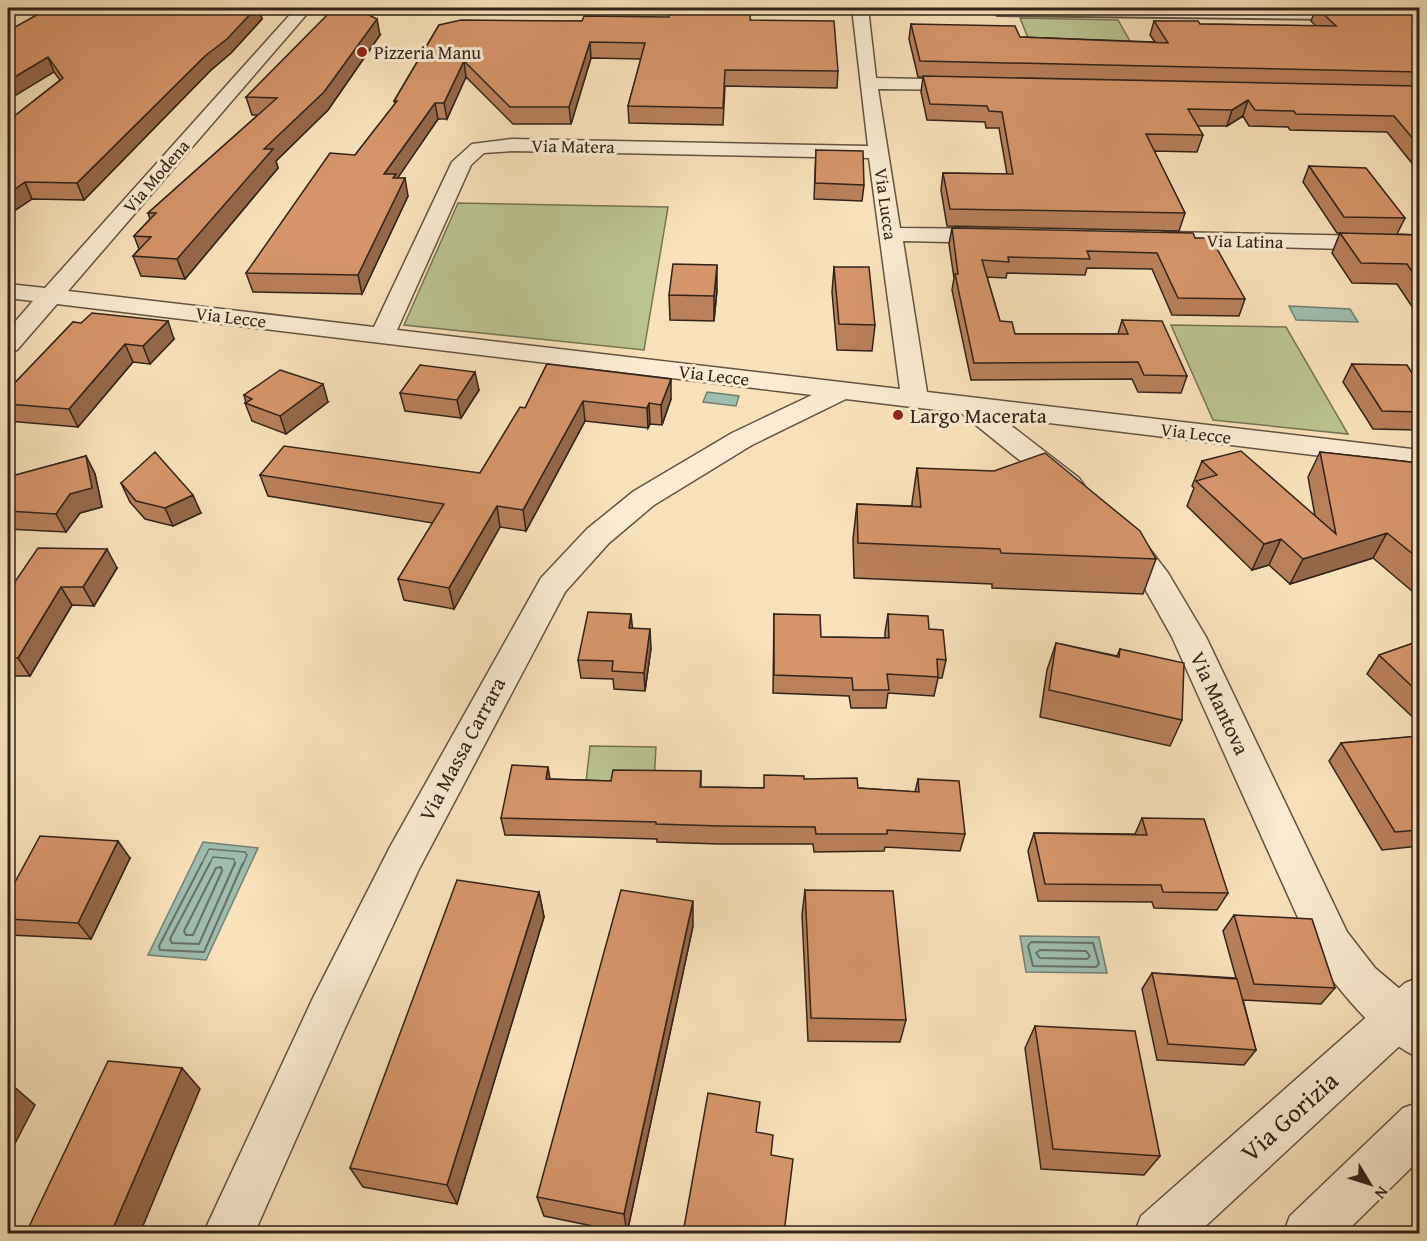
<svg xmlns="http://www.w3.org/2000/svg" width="1427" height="1241" font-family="'Gentium Book Plus',serif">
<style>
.green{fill:#bbc492;stroke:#767456;stroke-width:1.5}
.water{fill:#9ebeb0;stroke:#728074;stroke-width:1.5}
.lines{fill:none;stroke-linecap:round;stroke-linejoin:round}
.shore-far1{stroke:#687066;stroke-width:1.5}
.shore{stroke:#687066;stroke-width:2}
.service-casing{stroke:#635343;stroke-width:4}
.minor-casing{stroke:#635343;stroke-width:3}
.tertiary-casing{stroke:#635343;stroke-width:3}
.service{fill:#fbecd3;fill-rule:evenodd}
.minor{fill:#fbecd3;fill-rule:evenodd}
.tertiary{fill:#fbecd3;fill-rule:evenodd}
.wall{fill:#b8805b;stroke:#31231b;stroke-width:1.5}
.shaded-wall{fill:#96684a;stroke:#31231b;stroke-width:1.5}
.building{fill:#d6956a;stroke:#31231b;stroke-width:1.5}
.poi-dot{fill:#8f2418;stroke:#fbecd3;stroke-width:2}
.labels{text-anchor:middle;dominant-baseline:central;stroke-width:6;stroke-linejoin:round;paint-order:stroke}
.far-poi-label{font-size:18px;fill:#31231b;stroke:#fbecd3;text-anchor:start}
.far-street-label{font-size:18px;fill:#31231b;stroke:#fbecd3}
.poi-label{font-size:21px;fill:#31231b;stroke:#fbecd3;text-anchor:start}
.street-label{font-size:21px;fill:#31231b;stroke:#fbecd3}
.near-street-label{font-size:26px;fill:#31231b;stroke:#fbecd3}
</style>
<rect width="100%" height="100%" fill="#f9e2bb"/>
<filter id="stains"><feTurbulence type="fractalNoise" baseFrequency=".00333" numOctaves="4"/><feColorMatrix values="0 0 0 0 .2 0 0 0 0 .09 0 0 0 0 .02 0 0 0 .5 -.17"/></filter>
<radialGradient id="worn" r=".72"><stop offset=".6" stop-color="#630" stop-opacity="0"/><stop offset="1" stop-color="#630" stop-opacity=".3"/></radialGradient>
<path class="green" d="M1020,18L1118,20L1135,50L1032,48Z
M458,203L668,207L644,350L404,325Z
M1171,325L1286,327L1348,434L1213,420Z
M590,746L656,747L654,783L586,782Z"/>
<path class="water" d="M1289,306L1350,309L1358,322L1296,320Z
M707,392L739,396L736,406L703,402Z
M203,842L258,848L206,960L148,955Z
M1020,936L1099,937L1107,973L1026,972Z"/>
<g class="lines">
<path class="shore-far1" d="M201,865L209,849L245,852L247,855L243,865
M209,865L213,857L234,859L235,865"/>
<path class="shore" d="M202,863L159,946L160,950L204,952L243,863
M210,863L170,939L172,943L199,944L235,863
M221,867L222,871L193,935H186L184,931L216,868Z
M1031,942L1093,943L1099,964L1096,967L1033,966L1028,946Z
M1040,950L1086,951L1090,956L1087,959L1040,958L1036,953Z"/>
<g class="service-casing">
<path id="service" d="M586,8H694L695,9L691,11L590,10Z
M726,8L860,9L864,11L860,13L729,11Z
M994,11L1335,15L1339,17L1335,19L997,15Z"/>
</g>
<g class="minor-casing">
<path id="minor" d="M8,8H23L8,16Z
M296,8H312L68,291L374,327L452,162L472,144L512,139L868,146L852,8H868L876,78L968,80L977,85L968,90L878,89L900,228L995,229L1003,231L1006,236L1003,241L995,243L903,241L927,392L1420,450V468L1000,417L1079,478L1084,485L1079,492L1069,494L1059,492L961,413L846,399L752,445L654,505L609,543L565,592L419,869L345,1028L254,1234H203L313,998L390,847L541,578L587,529L634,491L732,433L812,395L57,304L17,350L8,352V330L33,301L8,298V284L45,288ZM512,151L869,158L900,389L397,330L471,165L484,153Z
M1166,232L1420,237V251L1158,244L1155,239L1158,234Z
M1124,527L1135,530L1168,573L1206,637L1347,932L1375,968L1420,1006V1058C1380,1042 1342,993 1317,960L1172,637L1144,587L1109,537L1113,530Z"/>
</g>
<g class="tertiary-casing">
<path id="tertiary" d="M1021,8H1420V17L1029,13Z
M1420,977V1027L1197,1234H1134L1141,1216L1405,983Z
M1420,1102V1159L1344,1234H1283L1290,1216L1403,1108Z"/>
</g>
<use href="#service" class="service"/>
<use href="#minor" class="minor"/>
<use href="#tertiary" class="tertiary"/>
</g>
<path class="wall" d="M176,8H259L262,19L231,53L210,71L84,200L32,199L8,215V121L60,80L54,72L8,31L174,9Z
M1316,8H1404L1419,21V172L1387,132L1290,130L1288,127L1249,126L1243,116L1227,126H1197L1203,135L1197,152L1154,151L1185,213L1179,231L947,226L941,190L943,173L1007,174L999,128H986L985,122L927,120L921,92L923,77H918L909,39L911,24L1020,37L1155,42L1150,35L1154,21L1200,24L1316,26L1311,21Z
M751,20L838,71L837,88L725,86L723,125L629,123L628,106L641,59L591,58L571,124H513L466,77L447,119H438L397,178L408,196L362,294L253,292L246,273L355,155L395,104L394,101L439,25L582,21Z
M380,35L328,110L276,161L278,168L185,279L141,276L133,256L139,249L134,236L150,219L148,213L258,115H252L246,97Z
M816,150L864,185L862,201L814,199Z
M1309,166L1405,218L1397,234L1419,235V317L1397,284L1352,283L1332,253L1340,233H1337L1303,182Z
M952,228L1195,238L1245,299L1239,316L1172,315L1152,269L1087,268L1085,275L1007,273L1006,278L987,277L1000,321L1015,334H1118L1122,320L1187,376L1181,393L1138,392L1132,379L971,380L952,290L954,278L949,244Z
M834,267L875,325L872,351L837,350L832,292Z
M717,290L714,321L670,320L669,295Z
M73,322L174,339L150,364L133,362L78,427L8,421V390Z
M547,364L671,399L662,425L650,424L648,428L585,421L526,531L500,527L454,609L404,600L398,579L433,523L268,496L260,475L480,473L525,408Z
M1352,364L1419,384V430L1373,429L1343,382Z
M479,390L461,418L405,411L400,393Z
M244,395L328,402L286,434L252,421L245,403H246Z
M1320,452L1419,463V597L1373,558L1290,584L1269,565L1252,570L1187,506L1194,488L1192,486L1202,461L1315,516L1308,477Z
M86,456L95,474L102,507L80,513L66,532L8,529V477Z
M917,468L1156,559L1143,594L992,588V584L854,578L853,539L857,504L912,506V503Z
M121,483L201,513L173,526L145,519L130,502Z
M117,568L94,606L72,605L30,676H8V592Z
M774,614L821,637L885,638V632L888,614L929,629L946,660L942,678H938L934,696L888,693L886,708H851L849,696L773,693Z
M632,629L651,648L645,691L614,689L613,679L581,678L578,660Z
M1419,641V723L1367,674L1379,655Z
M1056,643L1117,656L1120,649L1182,720L1170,746L1040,717L1047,670Z
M1419,736V846L1382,850L1329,761L1341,743Z
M701,771V787L764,788L804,779L858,788L915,792L918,779L965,834L960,851L885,847L884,851L814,852L813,844H720L657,842V839L505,835L501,818L550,779L611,781Z
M1142,818L1228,893L1217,910L1154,908L1152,902L1038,901L1028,851L1034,833L1135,834Z
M130,858L91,939L10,935L8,932V895Z
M805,890L906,1020L900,1042L808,1041L802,915Z
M539,892L544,917L457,1204L363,1187L350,1168Z
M1234,915L1335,988L1321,1004L1243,1000L1256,1050L1244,1065L1157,1060L1142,989L1152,973L1236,978L1223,931Z
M693,926L627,1233L544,1216L537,1197Z
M1035,1026L1160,1156L1144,1175L1041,1169L1025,1048Z"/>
<path class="shaded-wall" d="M256,8H259L262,19L231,53L210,71L84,200L77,183L205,56Z
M377,19L380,35L328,110L276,161L278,168L185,279L177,259L264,149Z
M590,42L591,58L571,124L569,107Z
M48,57L54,72L8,100V81Z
M464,61L466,77L447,119L444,103Z
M1248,100L1243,116L1227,126L1232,110Z
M435,103L438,119L397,179L405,178L408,196L362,294L358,275L384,174Z
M25,182L32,199L8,215V194Z
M717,265V290L714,321V296Z
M168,321L174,339L150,364L143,346Z
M125,344L133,362L78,427L69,409Z
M475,372L479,390L461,418L457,400Z
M671,379V399L662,425L661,405Z
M323,384L328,402L286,434L280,416Z
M583,401L585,421L526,531L523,510Z
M649,403L650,424L648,428L647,408Z
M86,456L95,474L102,507L80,513L66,532L56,514Z
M193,495L201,513L173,526L165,508Z
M497,506L500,527L454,609L449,588Z
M1387,533L1373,558L1290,584L1303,559Z
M1281,539L1269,565L1252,570L1264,544Z
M107,549L117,568L94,606L83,587Z
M61,587L72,605L30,676L18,658Z
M631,614L633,632L629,628Z
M650,629L651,648L645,691L644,673Z
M548,767L551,785L546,779Z
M118,841L130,858L91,939L78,923Z
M539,892L544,917L457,1204L447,1185Z
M693,901V926L627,1233L624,1214Z
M182,1068L200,1089L140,1233H111Z
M11,1084L35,1105L8,1157V1090Z"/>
<path class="building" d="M49,8H147L174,9L176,8H256L227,39L205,56L77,183L25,182L8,194V121L63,78L48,57L8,81V31Z
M334,8H355L377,19L324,92L264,149H273L177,259L133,256L151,237L134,236L156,213H148L277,98L246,97Z
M671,8H751L750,20L834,21L838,71L725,70L723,108L628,106L645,43L590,42L569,107H510L464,61L444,103H435L384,174H396L393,178H405L358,275L246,273L330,153L355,155L397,101H394L439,25L461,20L582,21L584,16L669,17Z
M1317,8H1404L1419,21V72L920,61L911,24L1015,26L1020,37L1168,43L1154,21H1198L1200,24L1336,26Z
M923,76L1419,86V146L1394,116L1296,114L1294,111L1255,110L1248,100L1232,110L1188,109L1203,135L1146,134L1185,213L950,209L943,173L1013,174L1002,112L989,111L987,106L930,104Z
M816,150L863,151L864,185L815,183Z
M1309,166L1366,168L1405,218L1344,217Z
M952,228L1193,233L1195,238H1211L1245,299L1178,298L1157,253L1087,251L1090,259L1008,257L1009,262L982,260L1000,321L1012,322L1015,334H1128L1122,320L1162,321L1187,376L1144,375L1138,362L974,363L955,274H958Z
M1340,233L1419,235V282L1407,264L1361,263Z
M673,264L717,265L714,296L669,295Z
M834,267H869L875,325L839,324Z
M92,313L168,321L143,346L125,344L69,409L8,404V390L73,322L81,323Z
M547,364L671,379L661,405L649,403L647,408L583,401L523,510L497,506L449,588L398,579L444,504L260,475L284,446L480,473L520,407L525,408Z
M1352,364L1407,365L1419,384V412L1382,411Z
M420,365L475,372L457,400L400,393Z
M280,370L323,384L280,416L245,403L252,399L244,395Z
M1241,451L1336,534L1320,452L1419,463V559L1387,533L1303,559L1281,539L1264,544L1196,481L1217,475L1202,461Z
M155,452L193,495L165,508L136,501L121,483Z
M1045,453L1140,531L1156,559L1001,553L1000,549L858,543L857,504L921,507L917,468L994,471Z
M86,456L92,488L70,494L56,514L8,511V477Z
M38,548L107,549L83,587H61L18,658L8,657V592Z
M588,612L631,614L629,628L650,629L644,673L612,671L613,661L578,660Z
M774,614L820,615L821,637L889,638L888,614L928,616L929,629L943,630L946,660L937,659L938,677L887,674L889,690H853L852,678L774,675Z
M1419,641V693L1379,655Z
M1056,643L1119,657L1120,649L1184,663L1182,720L1049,690Z
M1419,736V830L1395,832L1341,743Z
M512,765L548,767L546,779L611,781L613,770L701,771L700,787L764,788V775L804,776V779L857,778L858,788L919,792L918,779L959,781L965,834L887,830V834H816L815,827L720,826L656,824V822L501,818Z
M1142,818L1204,819L1228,893L1163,892L1161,885L1045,884L1034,833L1147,835Z
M40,836L118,841L78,923L8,919V895Z
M457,880L539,892L447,1185L350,1168Z
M621,890L693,901L624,1214L537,1197Z
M805,890L893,891L906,1020L811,1018Z
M1234,915L1312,919L1335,988L1254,984Z
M1152,973L1237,979L1256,1050L1168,1044Z
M1035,1026L1135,1031L1160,1156L1053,1149Z
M108,1061L182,1068L111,1233H26Z
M708,1093L760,1102L756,1132L773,1135L771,1155L793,1159L784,1233H683Z"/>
<g class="poi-dot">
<circle cx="362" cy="52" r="6"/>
<circle cx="898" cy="415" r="6"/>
</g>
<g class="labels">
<g class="far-poi-label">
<text x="374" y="52">Pizzeria Manu</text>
</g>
<g class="far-street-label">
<text transform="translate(573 146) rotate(1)">Via Matera</text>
<text transform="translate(156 176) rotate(-49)">Via Modena</text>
<text transform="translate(886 204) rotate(82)">Via Lucca</text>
<text transform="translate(1245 241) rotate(1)">Via Latina</text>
<text transform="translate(231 317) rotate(7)">Via Lecce</text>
<text transform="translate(714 375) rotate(7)">Via Lecce</text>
<text transform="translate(1196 433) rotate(7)">Via Lecce</text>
</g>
<g class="poi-label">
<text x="910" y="415">Largo Macerata</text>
</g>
<g class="street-label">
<text transform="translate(1220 703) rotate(65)">Via Mantova</text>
<text transform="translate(462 749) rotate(-62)">Via Massa Carrara</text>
</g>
<g class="near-street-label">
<text transform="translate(1289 1116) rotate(-42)">Via Gorizia</text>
</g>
</g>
<rect width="1427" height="1241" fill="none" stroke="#f9e2bb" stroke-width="30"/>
<rect x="9" y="9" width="1409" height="1223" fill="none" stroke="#31231b" stroke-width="3"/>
<rect x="15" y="15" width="1397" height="1211" fill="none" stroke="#31231b" stroke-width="1.5"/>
<g transform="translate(1370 1184) rotate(128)" stroke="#fbecd3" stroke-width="4.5" paint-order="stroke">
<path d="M0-4.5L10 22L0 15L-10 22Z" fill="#31231b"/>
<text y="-9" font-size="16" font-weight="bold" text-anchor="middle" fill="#31231b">N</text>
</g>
<rect width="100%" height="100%" filter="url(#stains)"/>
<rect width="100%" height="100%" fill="url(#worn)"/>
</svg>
